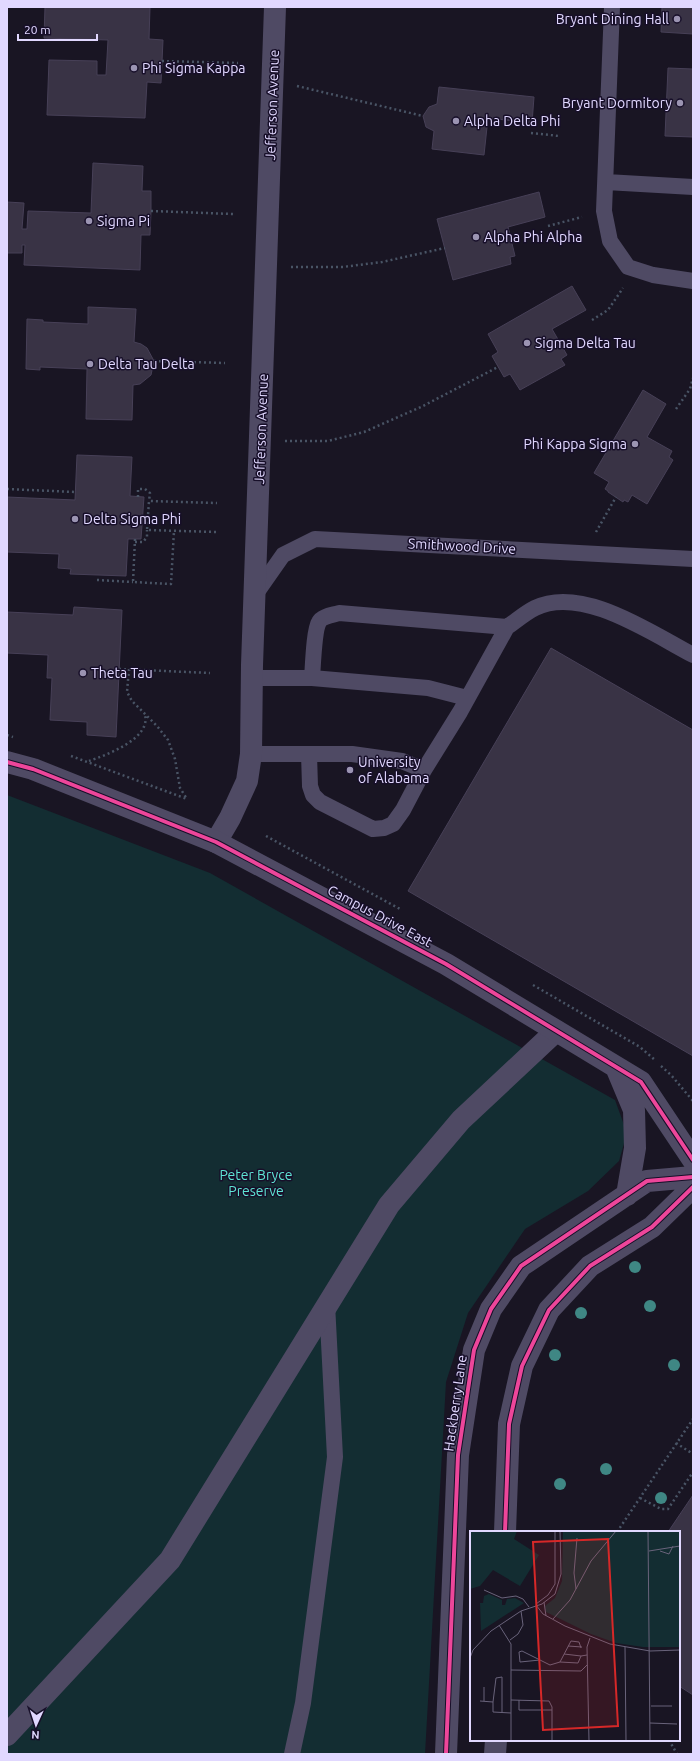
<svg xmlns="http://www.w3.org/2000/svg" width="700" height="1761" font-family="Ubuntu,sans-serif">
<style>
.green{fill:#132d32}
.building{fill:#393345;stroke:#474057}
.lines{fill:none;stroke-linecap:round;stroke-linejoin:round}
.path{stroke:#495465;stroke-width:2.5;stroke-dasharray:2 3;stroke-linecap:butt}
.service{stroke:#4f4a64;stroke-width:16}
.minor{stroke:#4f4a64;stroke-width:22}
.tertiary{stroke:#4f4a64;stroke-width:22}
.cycleway-casing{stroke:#170f29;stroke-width:6}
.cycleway{stroke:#ed469a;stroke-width:4}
.tree{fill:#3f8784}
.poi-dot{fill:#9b94b2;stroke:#170f29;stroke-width:1.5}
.labels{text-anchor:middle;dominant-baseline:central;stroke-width:3;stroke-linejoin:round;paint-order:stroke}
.poi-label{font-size:14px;fill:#e1d8ff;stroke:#170f29;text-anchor:start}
.street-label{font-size:14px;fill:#e1d8ff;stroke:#170f29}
.park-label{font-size:14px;fill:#5ee5d4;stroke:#170f29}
.inset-road{fill:none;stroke:#69637b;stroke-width:1}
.view{fill:#d62828;fill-opacity:0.15;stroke:#d62828;stroke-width:2}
.inset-edge{fill:none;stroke:#e1d8ff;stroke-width:2}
</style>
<rect width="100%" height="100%" fill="#191523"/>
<path class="green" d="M7,795L210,873L615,1100L627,1133L619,1161L588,1191L525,1229L468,1313L446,1382L425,1754H7Z"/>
<path class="building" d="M45,7H150L149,39L163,40L161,83L147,82L145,118L47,115L49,60L97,61V75H106L108,40L44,38Z
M662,7H693V34L661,32Z
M668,68L693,69V137L665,136Z
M439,87L534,97L532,123L488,118L484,155L432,149L434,131L426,127L423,116L429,107L437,104Z
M93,163L143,166L142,191H151V211L150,235H141L140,270L24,265L25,245H22V253H7V202L24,203L22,229H27L28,211L91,213Z
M539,192L545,217L508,227L515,256L510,257L511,264L453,280L437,219Z
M572,286L586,310L552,329L567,355L561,359L565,365L520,390L510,374L504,377L492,356L498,352L488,334Z
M88,307L136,309L134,342L141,344L147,348L154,361L151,375L140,384L133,385L132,420L86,419L87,369L40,367V370L26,369L27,319L43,320V322L88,324Z
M643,390L666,404L647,437L672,451L669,457L673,460L647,504L632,495L628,502L624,500L623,502L608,492V491L605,489L609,482L594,473Z
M77,455L132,457L130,496L144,497L141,539H128L126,576L70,574L71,569L58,568L59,554L7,552V497L75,500Z
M74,607L122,610L116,737L87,735V722L50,720L52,678H47L48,655L7,653V612L73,615Z
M551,648L693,730V1056L408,891Z
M693,1495V1695L679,1686V1532H668Z"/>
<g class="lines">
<path class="path" d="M162,61L238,63
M297,86L423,116
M531,133L559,136
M151,211L233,214
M548,226L582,217
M291,267H343L382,262L445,248
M592,320L608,310L623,288
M154,361L225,363
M676,409L690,389L693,378
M285,441H328L364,432L421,407L498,367
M7,489L75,492
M138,497V489H145L150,493L149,501
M216,532L147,530L149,501L217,503
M596,532L616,497
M135,539L133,582L171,584L174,531
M135,542H143L147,537V530
M97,580L133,582
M119,669L210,673
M129,669L127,692L132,701L157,726L168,740L175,759L180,788L187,799
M7,735L13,737
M71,756L187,799
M89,761C106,755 151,739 145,715
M266,836L400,909
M533,985L640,1047L655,1060
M661,1066L671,1075L693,1101
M676,1443L693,1454
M640,1498L661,1509H668L693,1472
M617,1532L693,1419
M669,1740L677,1754"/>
<path class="service" d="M612,7L604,211L610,241L628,267L653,275L693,281
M606,182L693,187
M255,595L283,555L315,539L693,559
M507,627C516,621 525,613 535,608C582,585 651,633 693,655
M252,678H312C313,666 314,630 319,622C322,616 333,615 339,613L507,627L460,712L424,770L403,810L393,824L384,828L373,829L320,802L313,795L310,786L309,754
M312,678L428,688L467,698
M251,754H352L402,761L424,770
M292,1754L303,1703L335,1457L327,1304"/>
<path class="minor" d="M216,842L230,818L247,781L251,754L252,665L275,7
M7,1735L170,1560L389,1205L461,1120L556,1031"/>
<path class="tertiary" d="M7,762L33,769L216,842L446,964L641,1082L693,1160
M616,1067L634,1110L635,1148L627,1195
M505,1532L509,1424L522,1366L549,1310L590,1266L652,1227L693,1187
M446,1754L458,1455L474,1350L491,1309L521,1266L647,1181L693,1177
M495,1754L496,1740"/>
<g class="cycleway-casing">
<path id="cycleway" d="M7,762L33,769L216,842L446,964L641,1082L693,1160
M505,1532L509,1424L522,1366L549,1310L590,1266L652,1227L693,1187
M446,1754L458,1455L474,1350L491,1309L521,1266L647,1181L693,1177"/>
</g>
<use href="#cycleway" class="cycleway"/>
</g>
<g class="tree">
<circle cx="635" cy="1267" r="6"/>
<circle cx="650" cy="1306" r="6"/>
<circle cx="581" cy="1313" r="6"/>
<circle cx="555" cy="1355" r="6"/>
<circle cx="674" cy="1365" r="6"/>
<circle cx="606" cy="1469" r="6"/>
<circle cx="560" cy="1484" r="6"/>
<circle cx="661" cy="1498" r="6"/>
</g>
<g class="poi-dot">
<circle cx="677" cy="19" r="4"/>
<circle cx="134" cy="68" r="4"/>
<circle cx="680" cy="103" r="4"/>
<circle cx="456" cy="121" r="4"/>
<circle cx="89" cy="221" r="4"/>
<circle cx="476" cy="237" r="4"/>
<circle cx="527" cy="343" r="4"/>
<circle cx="90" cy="364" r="4"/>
<circle cx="635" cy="444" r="4"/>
<circle cx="75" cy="519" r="4"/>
<circle cx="83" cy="673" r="4"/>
<circle cx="350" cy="770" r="4"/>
</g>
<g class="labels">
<g class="poi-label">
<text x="669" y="19" text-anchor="end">Bryant Dining Hall</text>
<text x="142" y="68">Phi Sigma Kappa</text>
<text x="672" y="103" text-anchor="end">Bryant Dormitory</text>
<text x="464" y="121">Alpha Delta Phi</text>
<text x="97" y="221">Sigma Pi</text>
<text x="484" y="237">Alpha Phi Alpha</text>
<text x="535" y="343">Sigma Delta Tau</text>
<text x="98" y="364">Delta Tau Delta</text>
<text x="627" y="444" text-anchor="end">Phi Kappa Sigma</text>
<text x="83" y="519">Delta Sigma Phi</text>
<text x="91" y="673">Theta Tau</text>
<text x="358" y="762">University<tspan x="358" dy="16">of Alabama</tspan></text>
</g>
<g class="street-label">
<text transform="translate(272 105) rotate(-88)">Jefferson Avenue</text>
<text transform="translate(261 429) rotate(-88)">Jefferson Avenue</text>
<text transform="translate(462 546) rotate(3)">Smithwood Drive</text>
<text transform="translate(380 916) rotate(28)">Campus Drive East</text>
<text transform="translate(455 1403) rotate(-82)">Hackberry Lane</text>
</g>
<g class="park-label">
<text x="256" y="1175">Peter Bryce<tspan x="256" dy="16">Preserve</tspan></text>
</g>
</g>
<g transform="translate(470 1531)">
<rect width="210" height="210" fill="#191523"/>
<path d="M0,0H47L44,8L69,24L50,55L23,39L10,55L0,58ZM95,0H210V116H173L146,112L121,103L76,81L75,75L85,67L92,50L93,1ZM19,63L32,69V74H35L37,68L45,67L54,72L11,100L10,72H13L14,65Z" fill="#132d32"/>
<path class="inset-road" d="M178,0L180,210M179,20L210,15M190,20L199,23L203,15M106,58L104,42L107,7M14,59L32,67L46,65L53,68L59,76M74,71L76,85M66,73L78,64L85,53V0M66,74L73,83L95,95L140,113L180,120L210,119M83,88L100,69L121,30L146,0M29,94L41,113V210M40,109L48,103L53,94L51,80M98,115L112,116M155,116L156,210M111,117L109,111L101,110L90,131L108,132L111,125L117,124M94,123L111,125M0,127L3,119L21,100L51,80L72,73L85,63L91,43L90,0M70,129L50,131L49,121L52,120L80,134L90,131M41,139L111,140L117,134M0,144V162M41,169L79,170L82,176V210M49,169V179H82M10,170L23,171V181L41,182M14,170V156M23,171L26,147L32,146V182M181,175H202M180,192L207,193M119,210L117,116L120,107"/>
<path class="view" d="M138,8L148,195L73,199L63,11Z"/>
<rect width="210" height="210" class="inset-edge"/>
</g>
<rect width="700" height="1761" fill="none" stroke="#e1d8ff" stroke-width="16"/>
<g transform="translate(36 1725) rotate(183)" stroke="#170f29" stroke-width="3" paint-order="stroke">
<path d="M0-3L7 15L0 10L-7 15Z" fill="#e1d8ff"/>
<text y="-6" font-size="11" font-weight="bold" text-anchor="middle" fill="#e1d8ff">N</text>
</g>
<path d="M18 34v6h79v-6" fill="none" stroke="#e1d8ff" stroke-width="2"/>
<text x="24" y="34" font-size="12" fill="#e1d8ff" stroke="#170f29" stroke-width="3" paint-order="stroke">20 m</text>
</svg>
